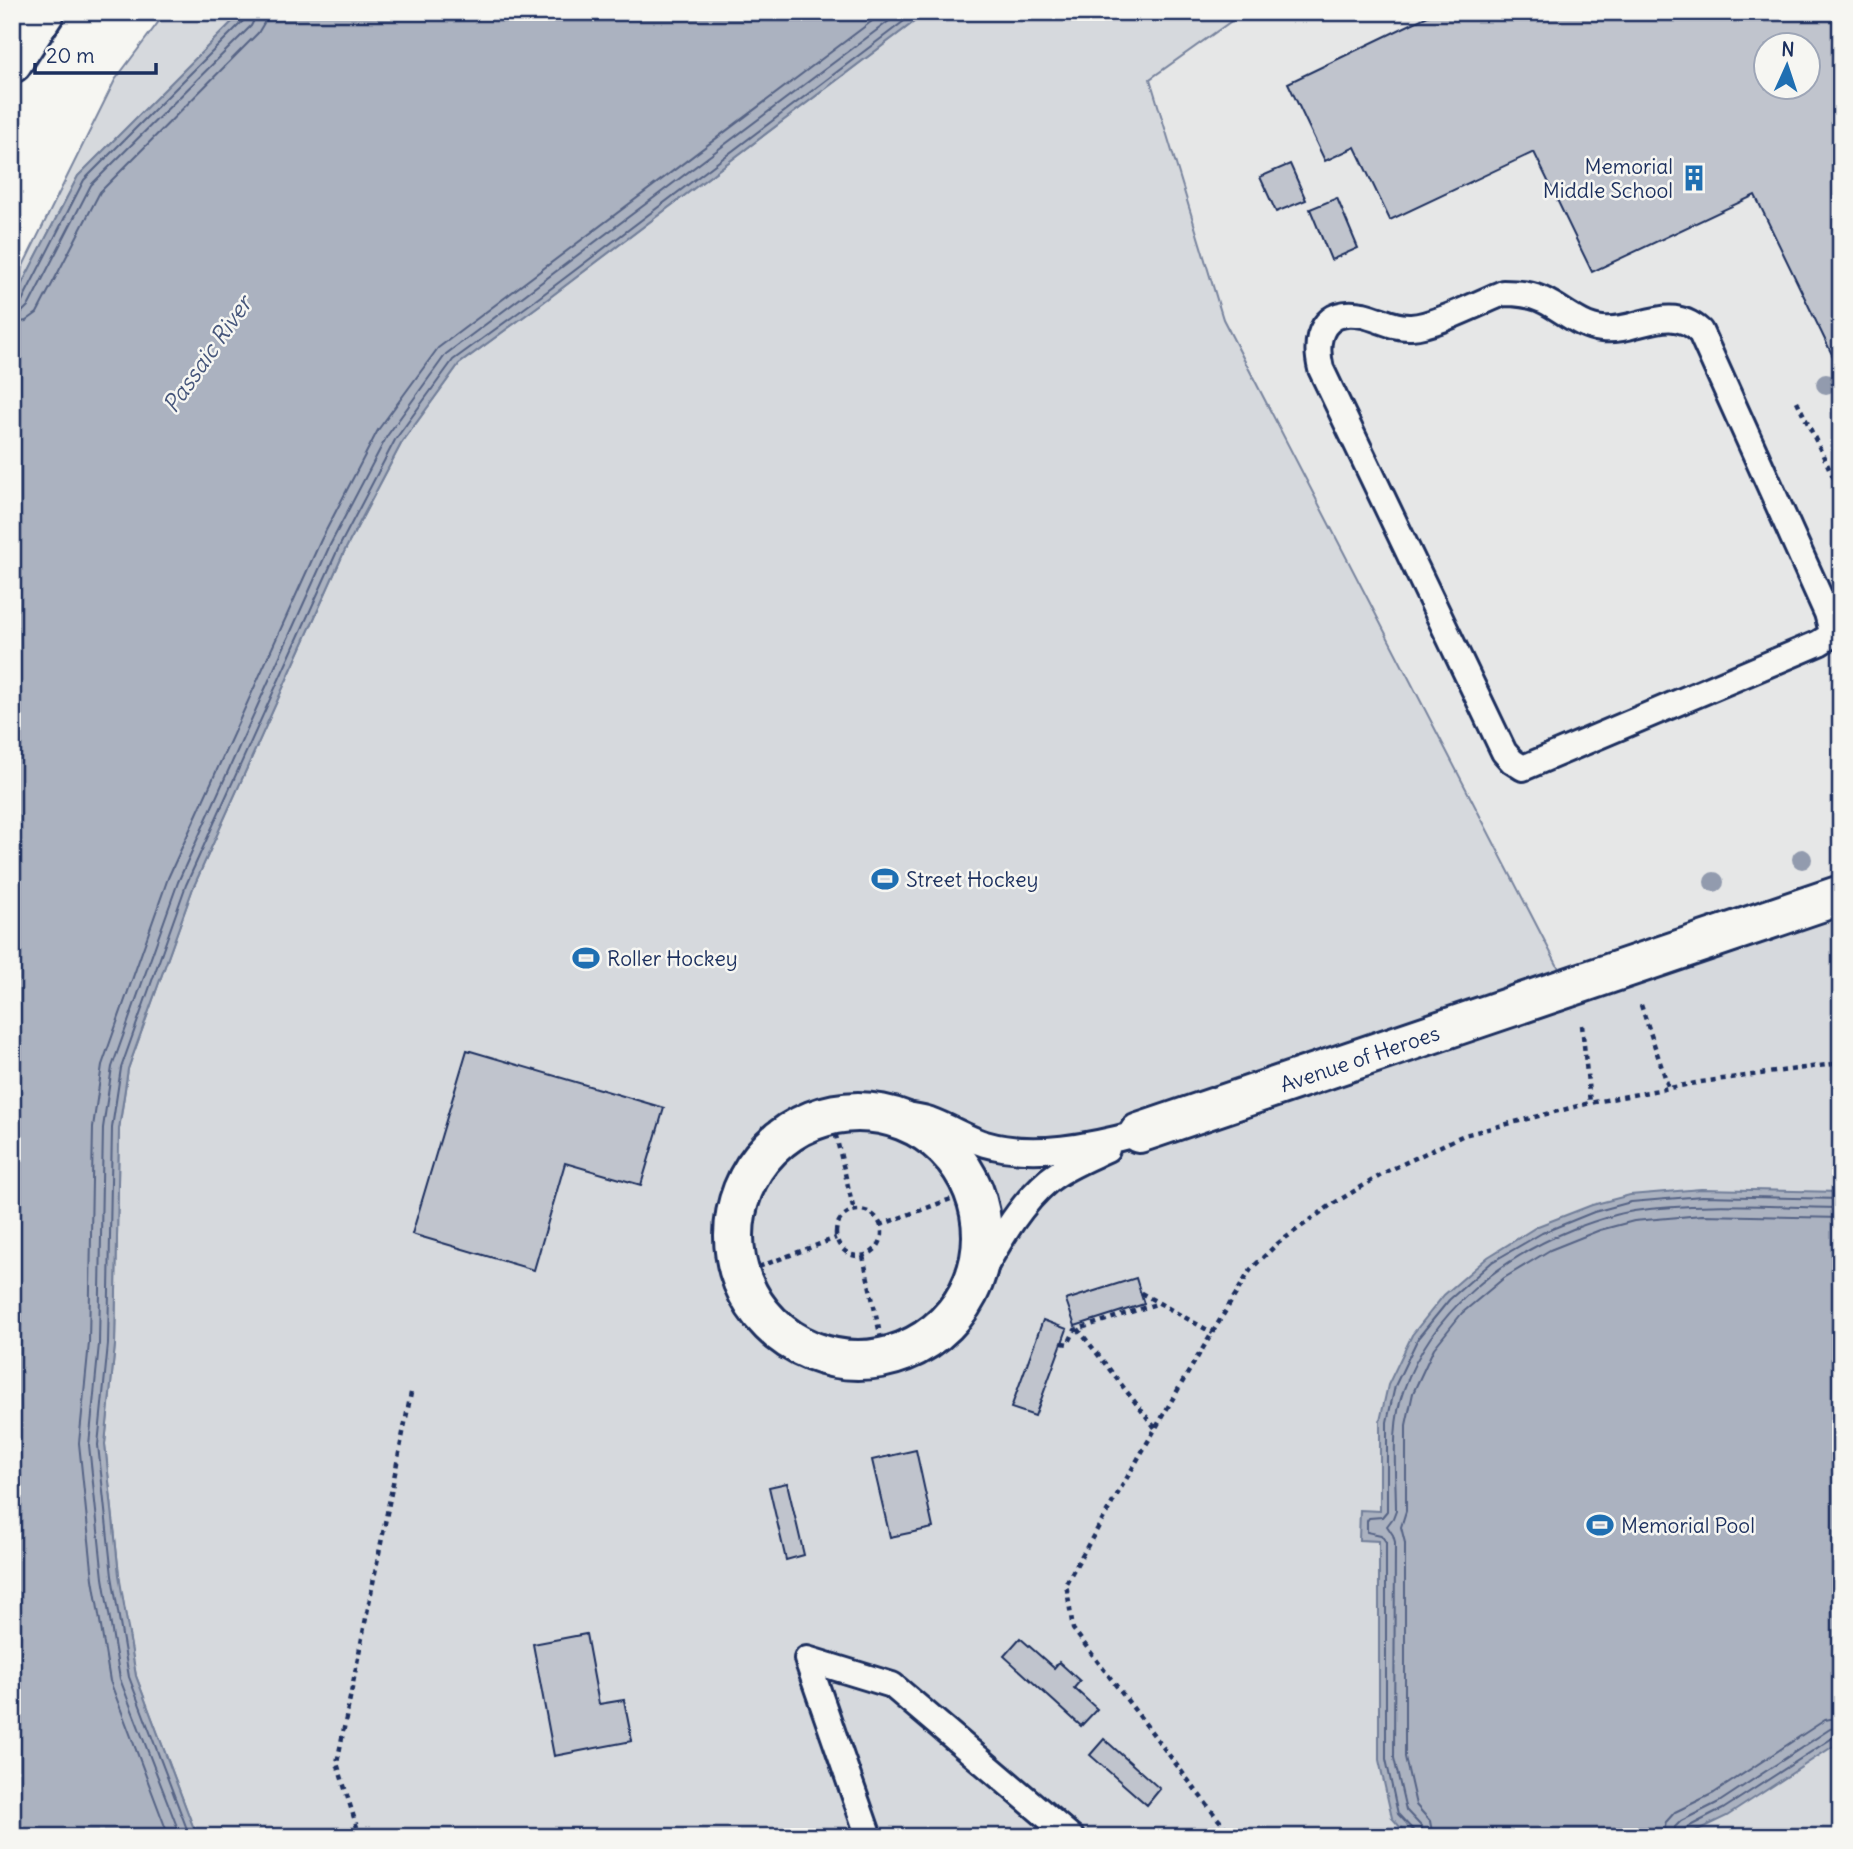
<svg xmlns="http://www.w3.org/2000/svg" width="1853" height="1849" font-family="Delius,sans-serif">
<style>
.built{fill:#e6e7e7;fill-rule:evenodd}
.green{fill:#d6d9dd;stroke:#78849e;stroke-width:2}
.water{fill:#abb2c0;stroke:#717e99;stroke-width:2}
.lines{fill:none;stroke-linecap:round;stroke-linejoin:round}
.shore{stroke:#556385;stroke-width:2}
.building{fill:#c0c4cd;stroke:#1b2f5e;stroke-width:2;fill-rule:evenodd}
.service-casing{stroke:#1b2f5e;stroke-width:30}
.minor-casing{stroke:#1b2f5e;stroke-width:44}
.primary-casing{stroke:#1b2f5e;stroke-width:44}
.path{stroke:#1b2f5e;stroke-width:4.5;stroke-dasharray:5 5;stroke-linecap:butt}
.service{stroke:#f6f6f2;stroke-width:24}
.minor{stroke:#f6f6f2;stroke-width:38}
.primary{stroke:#f6f6f2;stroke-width:38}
.tree{fill:#929bae}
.labels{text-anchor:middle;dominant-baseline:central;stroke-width:5;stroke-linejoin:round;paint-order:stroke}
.poi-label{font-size:21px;fill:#1b2f5e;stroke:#f6f6f2;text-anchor:start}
.street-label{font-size:21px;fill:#1b2f5e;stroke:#f6f6f2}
.water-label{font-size:23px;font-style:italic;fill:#46567b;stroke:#f6f6f2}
</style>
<rect width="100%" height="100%" fill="#f6f6f2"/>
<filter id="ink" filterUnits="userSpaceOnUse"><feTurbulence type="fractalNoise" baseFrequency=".0143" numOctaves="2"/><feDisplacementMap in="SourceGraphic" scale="14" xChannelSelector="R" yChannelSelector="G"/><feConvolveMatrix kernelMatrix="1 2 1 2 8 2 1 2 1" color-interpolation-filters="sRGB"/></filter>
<g filter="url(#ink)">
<path class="built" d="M1244,12H1841V895L1569,988L1223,319L1150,79ZM1766,46H1808V88H1766Z"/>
<path class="green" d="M166,12H242L78,176L12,303V288L115,80Z
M927,12H1244L1150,79L1223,319L1569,988L1841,895V1837H197L136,1676L120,1584L105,1444L115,1345L119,1129L128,1069L193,888L344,552L401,444L459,364L541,304Z"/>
<path class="water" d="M242,12H927L541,304L459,364L401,444L344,552L193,888L128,1069L119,1129L115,1345L105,1444L119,1575L136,1676L197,1837H12V303L78,176Z
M1701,1189L1841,1192V1741L1727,1816L1683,1837H1409L1392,1818L1379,1760V1541L1359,1540L1360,1510L1380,1511V1421L1388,1385L1412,1335L1444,1295L1488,1257L1538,1226L1592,1205L1630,1195Z"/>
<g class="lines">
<path class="shore" d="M12,305L18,304L22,301L84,180L244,20L246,12
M12,314L22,312L29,305L91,185L251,26L254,20L255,12
M12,324L26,321L37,313L100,192L258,33L264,23L266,12
M169,1837L110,1681L93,1579L79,1443L89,1343L93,1127L102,1065L168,878L321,540L378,430L438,348L884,12
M181,1837L120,1679L103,1578L89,1445L99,1344L103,1128L112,1067L178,882L330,545L387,436L446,354L901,12
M190,1837L129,1677L112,1576L98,1445L108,1344L112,1128L121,1068L186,885L338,549L395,440L453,360L537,299L916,12
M1414,1837L1413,1830L1398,1814L1386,1759V1542L1381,1535L1367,1532V1521L1369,1518L1382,1517L1387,1511V1422L1395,1386L1418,1338L1449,1300L1492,1262L1542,1233L1594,1212L1631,1202L1702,1196L1841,1199
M1423,1837L1421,1826L1406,1810L1394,1758L1395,1542L1393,1535L1387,1526L1393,1518L1396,1510C1396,1471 1390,1426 1404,1389C1432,1312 1499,1259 1573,1229C1592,1222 1613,1214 1634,1211C1702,1201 1772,1207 1841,1208
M1433,1837L1430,1821L1416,1805L1405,1757V1543L1401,1527L1406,1511V1425L1413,1393L1434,1348L1462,1313L1504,1278L1550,1250L1600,1230L1634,1221L1702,1215L1841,1218
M1663,1837L1666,1822L1675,1812L1714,1793L1825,1720L1841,1717
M1674,1837L1675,1827L1681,1821L1719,1802L1830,1729L1841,1727
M1682,1837L1683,1832L1686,1828L1723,1809L1834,1737L1841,1736"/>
</g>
<path class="building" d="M1436,12H1841V373L1755,195L1592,272L1534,152L1390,220L1355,147L1325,161L1288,83ZM1766,46H1808V88H1766Z
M1290,164L1306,200L1276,212L1260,177Z
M1337,198L1358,248L1331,260L1310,209Z
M467,1050L664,1108L641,1185L565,1163L534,1270L412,1234Z
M1136,1278L1144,1304L1075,1326L1066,1300Z
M1043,1320L1067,1329L1035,1416L1011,1408Z
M916,1450L933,1528L890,1537L872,1460Z
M787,1483L804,1555L786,1560L769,1487Z
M586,1634L599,1704L624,1700L632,1741L554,1756L533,1644Z
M1020,1638L1054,1668L1059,1662L1080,1681L1074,1688L1097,1709L1081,1726L1004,1656Z
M1104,1739L1160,1789L1147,1805L1090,1755Z"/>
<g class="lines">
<g class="service-casing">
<path id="service" d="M1503,293C1518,293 1531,294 1545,301C1563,310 1581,327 1602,329C1637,333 1668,302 1700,331L1827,613L1832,632L1827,638L1819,643L1523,768L1512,761L1504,752L1321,369C1313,336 1324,307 1363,315C1380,319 1394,328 1411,327C1434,326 1479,303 1503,293Z
M872,1112C891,1114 912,1114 930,1120C949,1127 966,1138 985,1144C1033,1158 1092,1146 1139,1133
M967,1297C992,1257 1012,1211 1049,1180C1065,1167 1088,1158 1107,1149
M869,1837L807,1659L892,1685L1071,1837"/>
</g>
<g class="minor-casing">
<g id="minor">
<circle cx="858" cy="1236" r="124"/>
<path id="s1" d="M1139,1133L1841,895"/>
</g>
</g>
<g class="primary-casing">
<path id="primary" d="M12,63L45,12"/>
</g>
<path class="path" d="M1797,401L1841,493
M1641,1005L1669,1089
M1582,1025L1590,1103
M831,1115L854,1211
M836 1233a23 23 0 1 1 46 0a23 23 0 1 1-46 0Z
M880,1225L973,1191
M863,1256L885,1357
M740,1274L836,1238
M1141,1293L1213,1333
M1078,1329L1156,1429
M1062,1343L1068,1344L1075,1330L1159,1303
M360,1837L337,1763L411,1393
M1234,1837L1217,1818L1073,1629L1066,1583L1183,1381L1251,1269L1277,1244L1331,1205L1388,1171L1464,1135L1590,1103L1701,1082L1841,1063"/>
<use href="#service" class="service"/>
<use href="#minor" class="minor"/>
<use href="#primary" class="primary"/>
</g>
<g class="tree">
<circle cx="1826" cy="384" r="10"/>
<circle cx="1802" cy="859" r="10"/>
<circle cx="1714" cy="882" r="10"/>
</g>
</g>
<defs>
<g id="building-bare" transform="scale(2.1)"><path d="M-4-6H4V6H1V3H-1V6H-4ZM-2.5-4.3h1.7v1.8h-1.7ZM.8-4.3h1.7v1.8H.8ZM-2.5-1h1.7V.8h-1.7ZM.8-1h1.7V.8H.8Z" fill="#1f6fb2" stroke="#f6f6f2" stroke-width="2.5" paint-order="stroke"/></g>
<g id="stadium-bare" transform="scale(2.1)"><path d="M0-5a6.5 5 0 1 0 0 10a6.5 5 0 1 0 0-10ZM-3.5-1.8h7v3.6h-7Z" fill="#1f6fb2" stroke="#f6f6f2" stroke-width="2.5" paint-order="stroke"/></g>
</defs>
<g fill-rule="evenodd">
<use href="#building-bare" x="1694" y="178"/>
<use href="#stadium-bare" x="885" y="879"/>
<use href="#stadium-bare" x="586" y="958"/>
<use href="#stadium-bare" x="1600" y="1525"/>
</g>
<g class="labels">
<g class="poi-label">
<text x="1673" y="166" text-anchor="end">Memorial<tspan x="1673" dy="24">Middle School</tspan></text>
<text x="906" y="879">Street Hockey</text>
<text x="607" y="958">Roller Hockey</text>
<text x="1621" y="1525">Memorial Pool</text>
</g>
<g class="street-label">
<text stroke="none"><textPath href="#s1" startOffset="233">Avenue of Heroes</textPath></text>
</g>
<g class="water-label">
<text transform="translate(207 354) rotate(-55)">Passaic River</text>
</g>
</g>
<rect width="1853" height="1849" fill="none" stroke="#f6f6f2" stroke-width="42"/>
<rect x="21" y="21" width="1811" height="1807" fill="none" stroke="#1b2f5e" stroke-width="2.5" filter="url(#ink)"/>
<g transform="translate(1787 66) rotate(3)"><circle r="33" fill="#f6f6f2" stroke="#9ea6b7" stroke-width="2"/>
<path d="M0-5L12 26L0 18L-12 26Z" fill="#1f6fb2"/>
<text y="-10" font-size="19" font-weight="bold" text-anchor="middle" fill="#1b2f5e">N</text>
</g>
<path d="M35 63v10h121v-10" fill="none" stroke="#1b2f5e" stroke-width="3.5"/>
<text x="46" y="63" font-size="21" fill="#1b2f5e" stroke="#f6f6f2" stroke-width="5" paint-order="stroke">20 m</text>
</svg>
